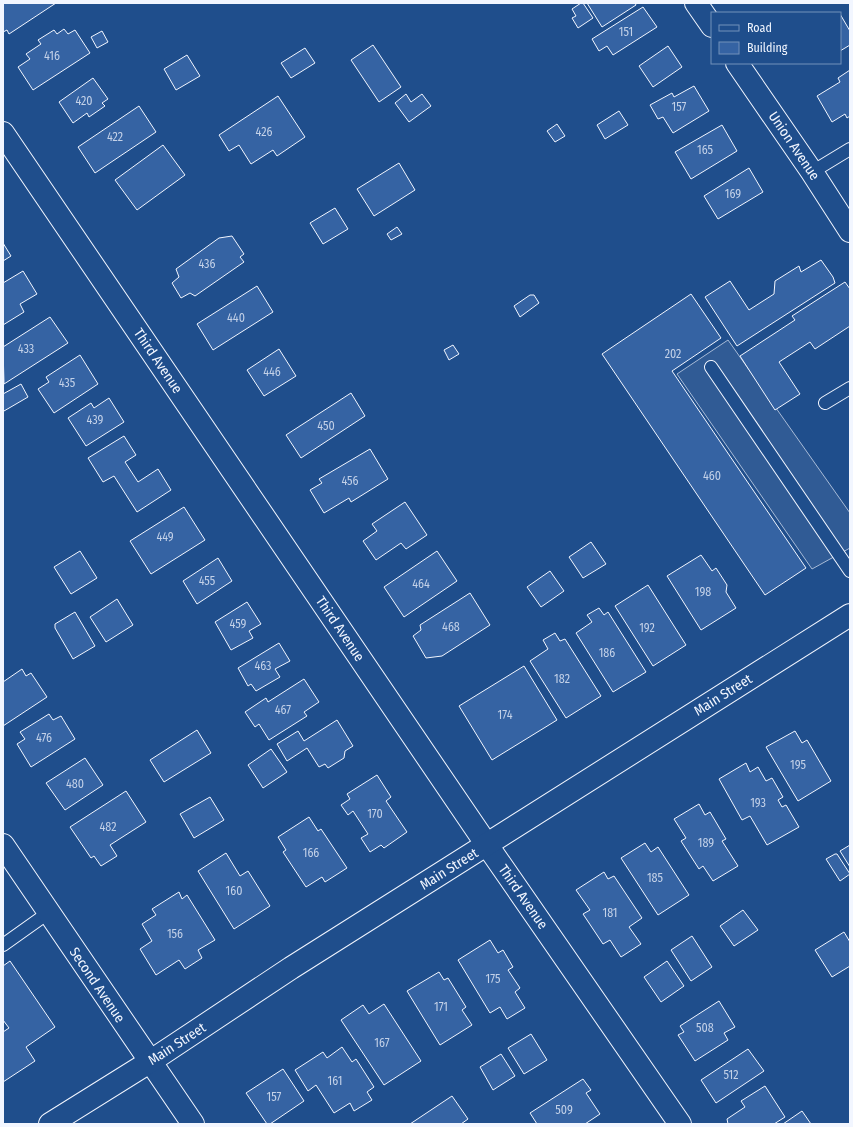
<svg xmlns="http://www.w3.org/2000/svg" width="853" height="1127" font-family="'Fira Sans Condensed',sans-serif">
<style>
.parking{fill:#305b95;stroke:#a8bbd7}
.building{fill:#3563a3;stroke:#f2f6ff}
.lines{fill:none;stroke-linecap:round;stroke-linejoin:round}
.service-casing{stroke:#f2f6ff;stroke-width:14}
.minor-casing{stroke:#f2f6ff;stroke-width:24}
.tertiary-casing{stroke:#f2f6ff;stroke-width:24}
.service{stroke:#1f4e8c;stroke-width:12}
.minor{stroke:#1f4e8c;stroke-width:22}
.tertiary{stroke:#1f4e8c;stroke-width:22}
.labels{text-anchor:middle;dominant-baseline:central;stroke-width:3;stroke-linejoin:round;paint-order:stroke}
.number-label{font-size:12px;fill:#c3d1e8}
.street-label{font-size:14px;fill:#f2f6ff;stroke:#1f4e8c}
</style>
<rect width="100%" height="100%" fill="#1f4e8c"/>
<path class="parking" d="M728,340L850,513V548L812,569L677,374Z"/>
<path class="building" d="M3,3H56L9,34L7,30L3,32Z
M581,3H583L593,18L578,28L572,18L576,16L572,9Z
M587,3H635L636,5L602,27Z
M643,7L657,27L613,55L607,46L599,51L592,39Z
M840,14L850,31V45L840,51Z
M64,29L68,34L75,30L90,53L33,90L18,67L30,59L26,54L41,44L38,40L54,30L57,34Z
M102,31L108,42L97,48L91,37Z
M373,45L401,87L379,102L351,60Z
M668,46L682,67L653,87L639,66Z
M305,48L315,63L291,78L281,63Z
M187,55L200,76L176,90L164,69Z
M850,70V116L847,118L845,114L832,122L817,96L840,82L838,78Z
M93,78L108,99L102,103L105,106L89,117L87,113L73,123L59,102Z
M694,86L709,111L673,133L663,117L658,119L650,105L672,93L674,97Z
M406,94L411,102L422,94L431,106L409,122L395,103Z
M278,96L305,137L277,156L273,150L251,164L239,145L229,151L219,135Z
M139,106L156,132L95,173L78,147Z
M619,111L628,125L605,139L597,125Z
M557,124L565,136L555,142L547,131Z
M722,125L737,151L691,179L675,152Z
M163,145L185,175L137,210L115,180Z
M399,163L415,190L374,216L357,189Z
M749,168L763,192L718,219L704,196Z
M335,208L348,229L323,244L310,223Z
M397,227L402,234L391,240L387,234Z
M232,236L244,254L240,257L244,262L195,296L190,293L181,298L172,283L179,277L176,269L219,238Z
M3,243L11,256L3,261Z
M821,260L833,277L835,283L737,346L705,297L730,281L749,310L774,294L775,281L799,266L801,272Z
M23,271L37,294L20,304L24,312L3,325V283Z
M845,282L850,289V326L815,349L810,342L779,362L800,394L775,410L740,356L795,320L792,316Z
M257,286L273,312L213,350L197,324Z
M691,294L721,338L672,371L806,568L765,595L602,354Z
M530,295H534L539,303L520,317L514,306Z
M50,317L68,343L4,384L3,347Z
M453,345L459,354L449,360L444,350Z
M279,349L296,376L264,396L247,370Z
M80,355L98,384L54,413L38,389L49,382L46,377Z
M21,384L28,397L4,411L3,408V394Z
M351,393L365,416L301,458L286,435Z
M109,398L124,422L86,446L68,418L91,403L94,408Z
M124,436L136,455L125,462L138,482L158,469L171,490L137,512L114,476L103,482L88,458Z
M370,449L388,479L351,502L349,498L324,513L310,490L322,483L319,479Z
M405,502L427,535L406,549L401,543L376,560L363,541L377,531L372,524Z
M184,507L205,540L151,574L130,541Z
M591,542L606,564L583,578L569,557Z
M80,551L97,578L71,594L54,567Z
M437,551L457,581L404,617L384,587Z
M701,555L712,571L716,568L727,585L726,592L736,608L701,630L667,576Z
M218,558L232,581L197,604L183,581Z
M550,571L564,591L541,607L527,587Z
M648,585L686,645L653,666L615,606Z
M470,593L490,625L442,656L426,658L413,636L421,630L420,625Z
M117,599L133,625L106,642L90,617Z
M247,602L261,624L249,631L253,638L231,650L215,622Z
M599,608L604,615L608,612L646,672L613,692L576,633L592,622L587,615Z
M75,612L95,646L73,659L55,628V624Z
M555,633L560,641L565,639L601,696L566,718L530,661L548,649L543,640Z
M279,643L290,661L275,669L280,677L256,691L251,684L248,686L238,668Z
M524,666L557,720L492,760L459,706Z
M22,669L26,676L31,673L47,697L3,726V682Z
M304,679L319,702L304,712L307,716L269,740L259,724L255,727L245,712L266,698L268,702Z
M49,714L53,720L61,716L75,739L31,767L17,744L25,739L20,732Z
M337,720L353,746L345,751L344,758L328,768L325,764L319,767L307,748L287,761L277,744L298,731L304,741Z
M197,730L211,753L164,782L150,760Z
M795,731L802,743L807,740L831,781L798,801L766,747Z
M271,749L287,772L263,788L248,765Z
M85,758L103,785L65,810L46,783Z
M746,763L750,772L758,767L766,781L772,778L783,797L778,800L782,807L786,805L799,827L767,845L750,816L742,820L719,779Z
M377,775L391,797L386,801L407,832L384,848L381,845L370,852L361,838L368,834L353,811L348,815L341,805L350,799L347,794Z
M126,791L146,822L110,845L117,856L101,866L94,856L91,858L70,827Z
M210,797L224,820L194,838L180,814Z
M699,804L705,815L710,812L726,839L722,841L738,866L713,881L703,866L699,869L681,841L686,838L674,819Z
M309,817L318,831L321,829L347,868L325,882L322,877L306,887L283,852L286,850L278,837Z
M645,843L651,852L658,847L689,895L658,915L621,858Z
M850,845V867L840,851Z
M226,853L240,876L248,871L270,906L234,929L198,871Z
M835,854H837L850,874L840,881L826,859Z
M604,872L608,879L614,876L642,918L629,927L641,944L621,957L610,940L603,944L583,914L590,910L576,890Z
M179,892L182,899L187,895L215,940L198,950L202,958L185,969L179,960L156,975L140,949L152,941L142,924L156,915L152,909Z
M743,910L758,930L734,946L720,926Z
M844,932L850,942V966L832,977L815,950Z
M692,936L712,967L691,981L671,950Z
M490,940L498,953L503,950L513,967L508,970L520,988L515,992L525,1008L507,1019L500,1007L490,1013L458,960Z
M10,961L55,1027L26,1047L35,1061L3,1082V1032L9,1028L3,1020V966Z
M667,961L684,986L661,1002L644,977Z
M439,972L444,980L448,978L466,1007L462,1010L472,1025L440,1045L407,991Z
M719,1001L735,1027L724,1033L728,1040L695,1061L678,1035L684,1032L680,1026Z
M384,1004L421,1061L384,1085L341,1020L363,1005L369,1014Z
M531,1034L547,1060L524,1074L508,1048Z
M342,1047L352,1062L356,1059L374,1087L367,1092L372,1100L354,1111L350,1103L334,1113L316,1085L308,1091L295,1070L323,1052L327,1058Z
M748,1049L764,1071L716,1103L701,1080Z
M501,1054L515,1076L493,1090L480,1067Z
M283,1069L304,1101L270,1124H267L246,1093Z
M583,1079L591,1090L586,1093L600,1114L585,1124H537L530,1113Z
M765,1086L785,1117L774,1124H728L727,1119L745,1107L741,1101Z
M452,1096L468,1119L461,1124H410Z
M802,1111L811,1124H783Z"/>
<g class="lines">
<g class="service-casing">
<path id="service" d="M812,172L850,149
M711,367L850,571
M825,403L850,388
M3,945L48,913"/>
</g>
<g class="minor-casing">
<path id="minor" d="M696,3L712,26
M737,63L812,172L850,231
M3,133L487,845L680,1124
M3,845L193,1124"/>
</g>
<g class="tertiary-casing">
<path id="tertiary" d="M50,1124L151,1061L291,968L850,615"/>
</g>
<use href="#service" class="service"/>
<use href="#minor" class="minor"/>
<use href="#tertiary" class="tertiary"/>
</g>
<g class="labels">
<g class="number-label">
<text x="626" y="32">151</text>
<text x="52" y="56">416</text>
<text x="84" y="101">420</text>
<text x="679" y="107">157</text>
<text x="264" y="132">426</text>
<text x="115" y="137">422</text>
<text x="705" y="150">165</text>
<text x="733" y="194">169</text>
<text x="207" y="264">436</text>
<text x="236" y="318">440</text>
<text x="26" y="349">433</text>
<text x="673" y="354">202</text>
<text x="272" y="372">446</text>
<text x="67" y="383">435</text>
<text x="95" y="420">439</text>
<text x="326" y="426">450</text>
<text x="712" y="476">460</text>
<text x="350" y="481">456</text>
<text x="165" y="537">449</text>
<text x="207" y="581">455</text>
<text x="421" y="584">464</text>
<text x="703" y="592">198</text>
<text x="238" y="624">459</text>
<text x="451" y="627">468</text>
<text x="647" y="628">192</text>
<text x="607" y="653">186</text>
<text x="263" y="666">463</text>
<text x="562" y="679">182</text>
<text x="283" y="710">467</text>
<text x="505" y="715">174</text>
<text x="44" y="738">476</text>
<text x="798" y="765">195</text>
<text x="75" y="784">480</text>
<text x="758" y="803">193</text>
<text x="375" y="814">170</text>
<text x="108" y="827">482</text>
<text x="706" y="843">189</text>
<text x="311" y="853">166</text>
<text x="655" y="878">185</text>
<text x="234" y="891">160</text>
<text x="610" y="913">181</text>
<text x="175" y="934">156</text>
<text x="493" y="979">175</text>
<text x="441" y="1007">171</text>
<text x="705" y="1028">508</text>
<text x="382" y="1043">167</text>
<text x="731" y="1075">512</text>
<text x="335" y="1081">161</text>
<text x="274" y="1097">157</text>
<text x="564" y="1110">509</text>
</g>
<g class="street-label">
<text transform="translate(794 146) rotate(56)">Union Avenue</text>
<text transform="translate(158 361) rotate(56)">Third Avenue</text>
<text transform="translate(340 629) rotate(56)">Third Avenue</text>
<text transform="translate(723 695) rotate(-32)">Main Street</text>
<text transform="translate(449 869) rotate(-32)">Main Street</text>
<text transform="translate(523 897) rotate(55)">Third Avenue</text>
<text transform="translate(97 985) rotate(56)">Second Avenue</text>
<text transform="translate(177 1044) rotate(-33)">Main Street</text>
</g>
</g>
<rect width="853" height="1127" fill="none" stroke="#f2f6ff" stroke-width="8"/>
<rect x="711" y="12" width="130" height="52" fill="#1f4e8c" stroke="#7391ba"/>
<rect x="719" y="25" width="20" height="6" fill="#1f4e8c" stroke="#7391ba"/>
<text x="747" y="32" font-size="12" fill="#f2f6ff">Road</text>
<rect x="719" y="42" width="20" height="12" fill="#3563a3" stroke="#7391ba"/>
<text x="747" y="52" font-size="12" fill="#f2f6ff">Building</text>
</svg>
